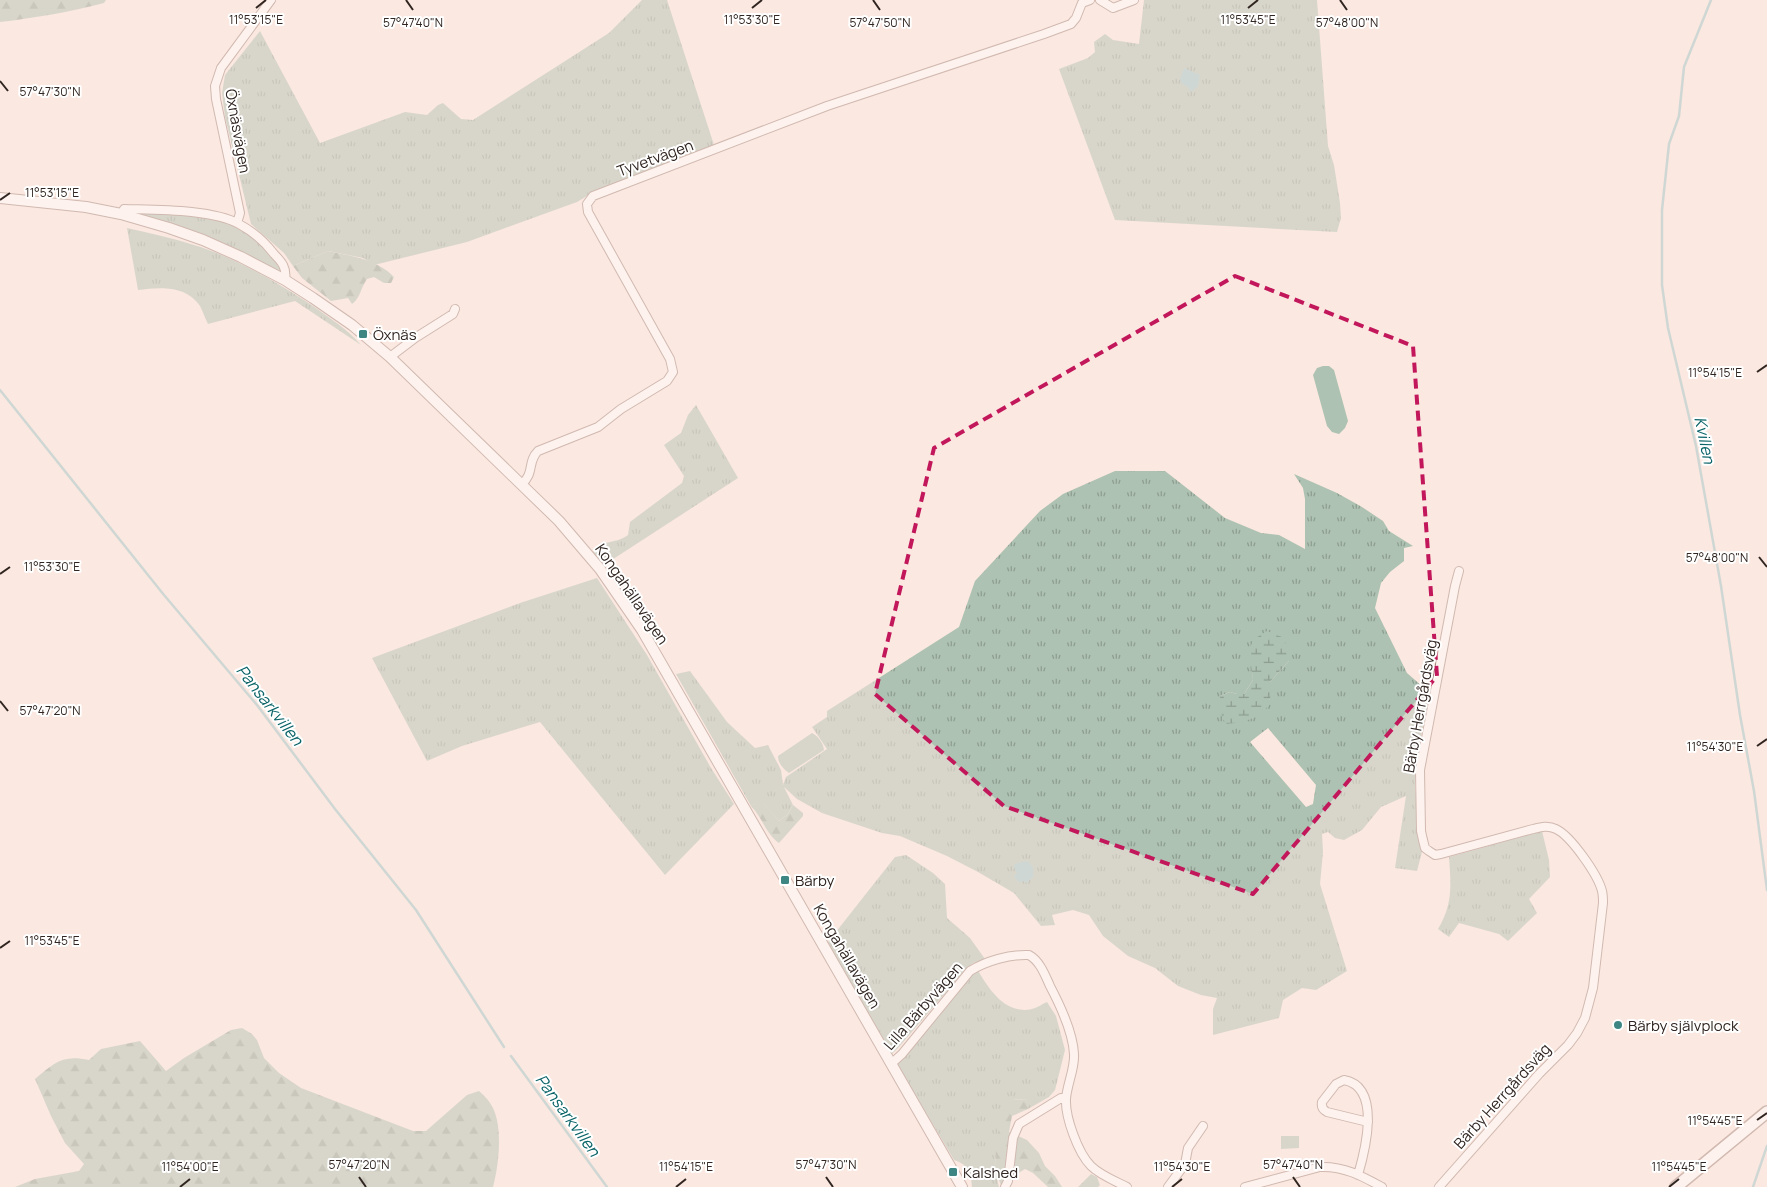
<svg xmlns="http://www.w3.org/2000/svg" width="1767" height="1187" font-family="Manrope,sans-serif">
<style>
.grass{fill:url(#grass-tufts);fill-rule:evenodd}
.forest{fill:url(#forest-firs)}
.wetland{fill:url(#wetland-marsh)}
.pitch{fill:#adc2b2}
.water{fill:#9ac4c6}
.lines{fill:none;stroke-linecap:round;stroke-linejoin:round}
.stream{stroke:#9ac4c6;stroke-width:2.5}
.minor-casing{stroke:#9d8175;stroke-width:10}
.tertiary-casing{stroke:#9d8175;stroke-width:12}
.secondary-casing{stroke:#9d8175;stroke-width:14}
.minor{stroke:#fff;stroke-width:8}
.tertiary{stroke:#fff;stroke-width:10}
.secondary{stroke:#fff;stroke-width:11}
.marked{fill:none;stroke:#c2185b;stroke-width:4;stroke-dasharray:10 6;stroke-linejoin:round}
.ticks{fill:none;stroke:#302520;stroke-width:2}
.poi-dot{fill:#3e8684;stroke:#fff;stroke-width:2}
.labels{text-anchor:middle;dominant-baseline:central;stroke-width:4;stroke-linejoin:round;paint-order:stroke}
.street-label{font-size:15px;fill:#302520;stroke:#fff}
.poi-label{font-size:15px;fill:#302520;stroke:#fff;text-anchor:start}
.water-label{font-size:16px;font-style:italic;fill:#0a6367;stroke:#fff}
.ticks-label{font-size:12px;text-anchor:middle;fill:#302520;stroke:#fff;stroke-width:4;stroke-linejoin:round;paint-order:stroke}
</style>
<defs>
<pattern id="grass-tufts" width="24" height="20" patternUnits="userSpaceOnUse" patternTransform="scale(1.25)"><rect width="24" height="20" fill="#adc2b2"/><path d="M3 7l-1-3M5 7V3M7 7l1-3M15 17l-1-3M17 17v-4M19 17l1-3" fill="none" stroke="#8d9d90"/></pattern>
<pattern id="forest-firs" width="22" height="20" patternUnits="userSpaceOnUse" patternTransform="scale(1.25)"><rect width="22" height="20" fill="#adc2b2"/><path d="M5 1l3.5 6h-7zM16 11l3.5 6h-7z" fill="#8d9d90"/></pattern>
<pattern id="wetland-marsh" width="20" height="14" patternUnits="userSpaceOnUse" patternTransform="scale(1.25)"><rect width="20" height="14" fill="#adc2b2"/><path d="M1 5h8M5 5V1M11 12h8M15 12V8" fill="none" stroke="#8d9d90"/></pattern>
</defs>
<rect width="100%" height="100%" fill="#fbe8e0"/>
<path class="grass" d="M642,0H667L714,145L616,183L587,196L577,202L467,242L374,265L363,258L328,251L293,266L284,253L251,224L225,117L222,93L225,75L260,31L320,143L405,112L427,115L438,105L443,103L461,119L473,120L609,33Z
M1144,0H1317L1328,146L1334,165L1340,203L1341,218L1337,232L1115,220L1059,69L1088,58L1095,52L1094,42L1105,34L1113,40L1139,44Z
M138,212C175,214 228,214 257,240C266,248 273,258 281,266L280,272C235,247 190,229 141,215Z
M127,228C149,233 172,238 194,245C234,257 279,283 313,306C330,318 347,329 361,345L295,301L208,324C205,318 203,312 200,306C186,285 160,287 138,290Z
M696,405L738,478L604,565L593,552C606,538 614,545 628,535L630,522L682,483L684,476L664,445L681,433L688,415Z
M1115,471H1165L1225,518L1261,533L1279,535L1305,549V499L1303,488L1294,474L1337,493L1362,507L1383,521L1389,531L1413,546L1404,548V561L1390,572L1381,583L1375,608L1407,673L1431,694L1428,703L1417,756L1415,786L1418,819L1423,848L1417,871L1395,868L1406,796L1381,807L1362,830L1344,840L1335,838L1328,832L1322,834L1323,852L1320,884L1347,971L1316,990L1302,988L1283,1000L1279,1018L1213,1035V1009L1217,998L1201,995L1178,986L1155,968L1128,956L1103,936L1089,915L1073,910L1052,915L1055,925L1041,926L1014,893L978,872L947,856L900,836L882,833L822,813L797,799L784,787L793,805L787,815L779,821L761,801L751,806L676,674L690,671L727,722L755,748L768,745L781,770L783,785L786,777L827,749L812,727L827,717V711L959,627L975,581L1040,511L1063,494ZM1289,661L1270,682V700L1220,696L1230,692L1237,694H1244L1253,680L1252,666ZM1268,728L1316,785L1313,804L1306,807L1250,742Z
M597,578L647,655L711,768L734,804L665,875L540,722L462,746L427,761L372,658L520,603Z
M1542,831L1549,860L1550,877L1529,899L1537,913L1508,941L1499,934L1459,923L1449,937L1438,929C1453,904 1451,885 1449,857Z
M906,855L933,873L945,884L947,918L970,938L985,959L973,963L965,970L899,1047L891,1055L828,942L895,857Z
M977,969C989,989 1005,1015 1032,1009C1037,1008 1042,1004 1047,1002L1056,1016L1065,1050L1055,1090L1049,1097L1028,1109L1027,1099L1012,1100C1000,1132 990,1152 999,1187H972C971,1173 969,1165 954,1160L897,1064L967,976Z"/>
<path class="forest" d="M0,0H106L104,3C69,12 35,18 0,22Z
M328,251C351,256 377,259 394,277L391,283H384L374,277L367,279C361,287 360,299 352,304L348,298L331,301L302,278L293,266Z
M761,800L779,821L787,815L793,805L803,813V816L779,843C766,834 762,817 751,806Z
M242,1028L252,1034L257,1040L264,1058L279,1073L301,1088L413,1131H426L467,1095L479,1091C483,1095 487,1098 490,1103C504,1122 499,1165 493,1187H15L35,1179L79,1171L84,1164L65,1143L51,1116L35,1079C54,1063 62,1054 89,1060L101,1049L140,1041L166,1071L184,1058L231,1030Z
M1028,1099V1109L1012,1116L1009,1132L1027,1140L1039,1153L1045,1166L1055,1176L1062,1187H1048L1033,1173L1025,1169L1017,1174H1012L1001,1185L995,1170L996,1144L1002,1112L1012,1100Z
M1091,1174L1097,1177L1100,1185L1098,1187H1078Z"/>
<path class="wetland" d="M1267,631L1282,637L1290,652L1289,661L1270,682C1270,688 1271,694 1270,699C1267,718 1243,722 1227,724L1222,718L1220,696L1230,692L1237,694H1244L1253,680L1249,649L1254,639Z"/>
<path class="pitch" d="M1323,366H1329L1334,370L1348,421L1345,428L1339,434L1332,432L1327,426L1313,375L1317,368Z
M812,733C819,737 823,743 824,750L789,773C783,769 778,763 778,756Z
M1281,1136H1299V1148L1281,1149Z"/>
<path class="water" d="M1184,68L1200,75L1198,86L1191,92L1188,87L1181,83L1180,79Z
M1025,861L1029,862L1033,868V877L1026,883L1024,881L1019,882L1014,877L1017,873L1014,867L1015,864Z"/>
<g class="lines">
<path class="stream" d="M1711,0L1684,67L1679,116L1669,144L1662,210V285L1668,328L1696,446L1721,586L1740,715L1754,791L1767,890
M0,390L164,595L257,705L335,809L416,910L504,1047
M511,1056L607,1187
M1753,1187L1767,1146"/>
<g class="minor-casing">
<path id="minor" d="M1100,0L1113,8L1134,0
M121,214L124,209C155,210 212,209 239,224C252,231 265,242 274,254C282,262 287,268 285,280
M237,223L240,213L216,99L215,86L221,68L271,0
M390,357L415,338L453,314L455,309
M522,484C535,472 527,462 538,451L598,427L621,409L667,381L673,372L670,359L588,212L587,204L593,196L827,106L1044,34L1071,24L1076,18L1082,3L1090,0
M891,1064L902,1054L970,971C986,961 1010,954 1029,955C1040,961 1045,975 1050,986C1060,1005 1073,1033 1074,1054C1075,1069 1067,1084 1066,1099C1065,1117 1078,1153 1091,1166C1100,1175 1115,1181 1127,1187
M1358,1175C1365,1151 1382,1087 1344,1080L1336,1084L1322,1102C1321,1107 1323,1110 1327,1112L1368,1122
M1005,1187L1008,1181L1013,1138L1019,1124L1061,1098H1066
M1168,1187L1185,1164L1188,1148L1203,1126
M1245,1187L1320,1167C1344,1166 1362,1176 1382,1187
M1439,1187L1539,1074L1568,1045L1577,1033L1585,1018L1593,988L1603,903C1603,899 1603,895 1602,891C1598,875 1571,836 1556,829C1548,825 1541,827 1533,829L1441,854L1435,855L1429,851L1425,848L1423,840L1421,831L1420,770L1455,586L1459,571"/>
</g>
<g class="tertiary-casing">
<path id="tertiary" d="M0,198L86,207L121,214L169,228L203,240L241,257L285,280L313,298L352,325L390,357L559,521L600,569L642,630L962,1187"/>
</g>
<g class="secondary-casing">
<path id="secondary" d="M1676,1187L1767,1112"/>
</g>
<use href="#minor" class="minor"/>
<use href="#tertiary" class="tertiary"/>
<use href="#secondary" class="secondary"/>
</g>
<path d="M0 0H1767V1187H0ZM1235,276L1413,346L1437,676L1253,894L1004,806L875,694L934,448Z" fill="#fbe8e0" fill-opacity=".55" fill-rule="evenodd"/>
<path class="marked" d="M1235,276L1413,346L1437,676L1253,894L1004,806L875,694L934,448Z"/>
<path class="ticks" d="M406,0L413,10M873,0L880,10M1340,0L1347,10M256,8L266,0M752,8L762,0M1248,8L1258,0M0,81L8,91M0,200L10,193M1757,372L1767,365M1759,557L1767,567M0,574L10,567M0,701L8,711M1757,746L1767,739M0,948L10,941M1757,1120L1767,1113M359,1177L366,1187M826,1177L833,1187M1293,1177L1300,1187M180,1187L190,1179M676,1187L686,1179M1172,1187L1182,1179M1669,1187L1679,1179"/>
<g class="poi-dot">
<rect x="358" y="329" width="10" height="10" rx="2.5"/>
<rect x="780" y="875" width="10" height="10" rx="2.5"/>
<circle cx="1618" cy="1025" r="5"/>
<rect x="948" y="1167" width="10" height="10" rx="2.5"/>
</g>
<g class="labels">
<g class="street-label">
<text transform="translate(238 131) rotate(80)">Öxnäsvägen</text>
<text transform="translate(655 158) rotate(-20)">Tyvetvägen</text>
<text transform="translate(632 594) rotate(56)">Kongahällavägen</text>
<text transform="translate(1420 706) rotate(-80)">Bärby Herrgårdsväg</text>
<text transform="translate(847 956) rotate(60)">Kongahällavägen</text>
<text transform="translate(923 1006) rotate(-49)">Lilla Bärbyvägen</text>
<text transform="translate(1502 1096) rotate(-48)">Bärby Herrgårdsväg</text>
</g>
<g class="poi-label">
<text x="373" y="334">Öxnäs</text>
<text x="795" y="880">Bärby</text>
<text x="1628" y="1025">Bärby självplock</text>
<text x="963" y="1172">Kalshed</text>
</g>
<g class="water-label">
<text transform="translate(1705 440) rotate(78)">Kvillen</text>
<text transform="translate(270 705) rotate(52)">Pansarkvillen</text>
<text transform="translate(568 1115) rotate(54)">Pansarkvillen</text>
</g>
</g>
<g class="ticks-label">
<text x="256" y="24">11°53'15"E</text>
<text x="752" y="24">11°53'30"E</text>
<text x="1248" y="24">11°53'45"E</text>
<text x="413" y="27">57°47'40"N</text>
<text x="880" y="27">57°47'50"N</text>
<text x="1347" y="27">57°48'00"N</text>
<text x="50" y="96">57°47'30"N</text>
<text x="52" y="197">11°53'15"E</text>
<text x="1715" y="377">11°54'15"E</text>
<text x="1717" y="562">57°48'00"N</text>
<text x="52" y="571">11°53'30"E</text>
<text x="50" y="715">57°47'20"N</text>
<text x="1715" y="751">11°54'30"E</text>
<text x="52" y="945">11°53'45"E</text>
<text x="1715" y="1125">11°54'45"E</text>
<text x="359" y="1169">57°47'20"N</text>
<text x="826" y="1169">57°47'30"N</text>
<text x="1293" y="1169">57°47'40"N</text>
<text x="190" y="1171">11°54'00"E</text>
<text x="686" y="1171">11°54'15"E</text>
<text x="1182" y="1171">11°54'30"E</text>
<text x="1679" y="1171">11°54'45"E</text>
</g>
</svg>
